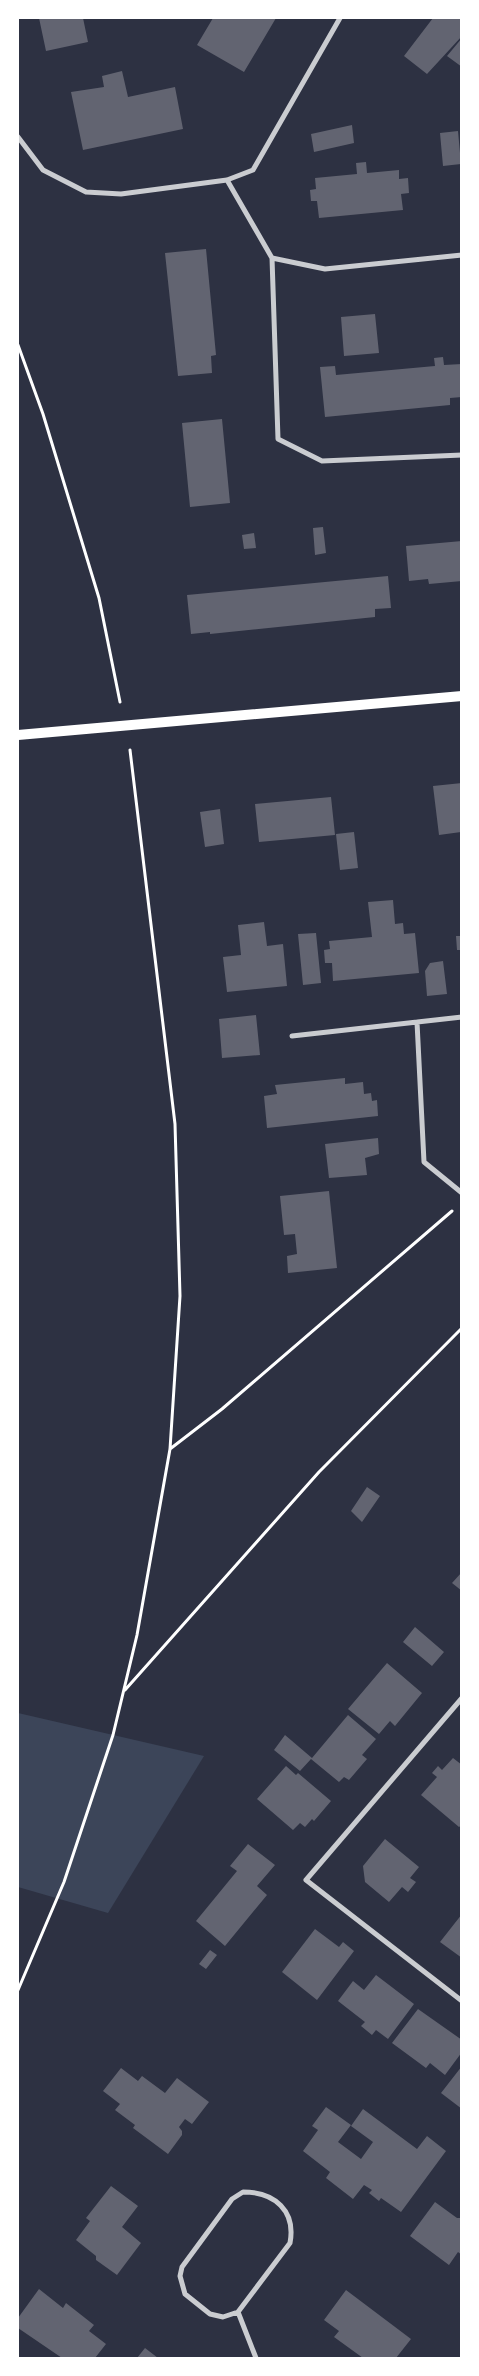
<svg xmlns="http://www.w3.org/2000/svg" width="479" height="2376" font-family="Figtree,sans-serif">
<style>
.green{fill:#3c4559}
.building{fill:#626471}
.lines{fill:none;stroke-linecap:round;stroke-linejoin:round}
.path{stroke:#fff;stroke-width:3}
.minor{stroke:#caccd0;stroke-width:5}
.secondary{stroke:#fff;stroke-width:10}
</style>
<rect width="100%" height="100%" fill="#2d3142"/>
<path class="green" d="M18,1713L204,1756L108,1913L18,1887Z"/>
<path class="building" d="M39,18H83L88,42L46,51Z
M213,18H276L244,72L197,45Z
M433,18H462V36L427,74L404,56Z
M462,38V67L447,56Z
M122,71L128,97L175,87L183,129L83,150L71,92L104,87L102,76Z
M352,125L354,143L314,152L311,134Z
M458,131L461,164L443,166L440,133Z
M366,162L367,173L399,170V179L408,178L409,193L401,194L403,210L319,218L317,201H311L310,190L316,189L315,178L357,174L356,163Z
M206,249L216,355L211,356L212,373L178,376L165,253Z
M375,314L379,353L344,356L341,317Z
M443,357L444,365L462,364V397L450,398V405L325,417L320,367L335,366L336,375L435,366L434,358Z
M222,419L230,503L190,507L182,423Z
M323,527L326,553L315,555L313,528Z
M254,533L256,548L244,549L242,535Z
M462,541V581L429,584L428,579L409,581L406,546Z
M388,576L391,608L375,609V617L210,634V632L191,634L187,595Z
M462,783L461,832L439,835L433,786Z
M331,797L335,835L259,842L255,804Z
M220,809L224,844L205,847L200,812Z
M354,832L358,868L340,870L336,834Z
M393,900L395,924L403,923L404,934L415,933L419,973L333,981L332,963H325L324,950L330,949L329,941L372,937L368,902Z
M264,922L267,946L283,944L287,986L227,992L223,957L241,955L238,925Z
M316,933L321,983L303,985L298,934Z
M456,936H462V950H457Z
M443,961L447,994L427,996L425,971L430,963Z
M256,1015L260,1055L222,1058L219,1019Z
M345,1078V1084L363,1082L364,1094L371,1093L372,1101L377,1100L378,1116L267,1128L264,1096L277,1094L275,1085Z
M378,1138L379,1154L365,1158L367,1175L329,1178L325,1144Z
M329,1191L337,1268L288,1273L287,1256L297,1254L295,1234L284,1235L280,1196Z
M367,1487L380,1496L362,1522L351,1511Z
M462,1572V1591L452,1583Z
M415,1627L444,1652L432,1666L403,1642Z
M387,1663L422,1693L395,1726L390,1721L379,1734L348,1709Z
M348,1715L376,1739L362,1755L367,1759L349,1780L344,1777L339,1782L311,1759L300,1771L274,1750L285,1735L312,1758Z
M453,1758L462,1765V1825L459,1827L421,1795L437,1777L432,1773L438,1766L442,1770Z
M286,1766L296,1775L298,1773L331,1801L314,1821L312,1819L305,1827L300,1823L293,1830L257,1799Z
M385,1839L419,1867L410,1878L416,1882L408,1892L402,1887L389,1902L365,1882L363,1866Z
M248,1844L275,1865L257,1886L267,1895L225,1946L196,1921L237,1871L230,1866Z
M462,1914V1958L440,1942Z
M315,1929L339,1947L343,1942L354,1951L317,2000L282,1972Z
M210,1950L217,1955L206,1969L199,1964Z
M376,1975L414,2004L388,2039L376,2030L372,2035L361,2026L365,2022L338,2001L353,1981L364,1990Z
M418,2009L462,2040V2052L445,2075L430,2063L426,2068L392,2043Z
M462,2066V2109L441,2093Z
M121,2068L138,2081L142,2076L165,2093L177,2078L209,2102L192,2124L185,2119L179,2127L182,2131V2135L168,2154L133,2128L135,2125L115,2110L120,2104L103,2091Z
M326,2107L351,2125L338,2142L361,2159L373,2142L351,2126L363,2109L417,2149L427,2136L446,2151L401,2212L381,2198L379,2201L369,2193L372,2190L364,2185L353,2199L326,2178L330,2172L303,2151L318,2130L312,2126Z
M111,2186L138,2206L122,2227L141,2243L117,2275L96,2260V2256L76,2240L90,2221L86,2218Z
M435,2202L457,2218H462V2255L458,2252L449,2265L410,2236Z
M39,2289L63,2308L66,2303L94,2325L89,2331L106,2344L95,2358H62L18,2328V2318Z
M346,2290L411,2339L396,2358H363L334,2337L339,2331L324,2320Z
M145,2348L158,2358H137Z"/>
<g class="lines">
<path class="path" d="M18,345L43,414L99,598L120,702
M170,1449L222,1409L452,1211
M125,1690L319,1472L462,1328
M18,1990L64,1882L113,1735L137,1635L170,1449L180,1296L175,1124L130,750"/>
<path class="minor" d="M18,137L43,170L86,192L121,194L227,180L253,170L340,18
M227,180L272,258L278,439L322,461L462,455
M272,258L325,269L462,255
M417,1022L424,1162L462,1193
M292,1036L462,1017
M462,1698L306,1880L462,2001
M243,2192C275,2192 296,2211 290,2243L238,2312L223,2317L210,2314L185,2294L180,2276L182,2267L232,2199Z
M238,2312L256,2358"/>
<path class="secondary" d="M18,735L462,696"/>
</g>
<rect width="479" height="2376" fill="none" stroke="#ffffff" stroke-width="38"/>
</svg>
